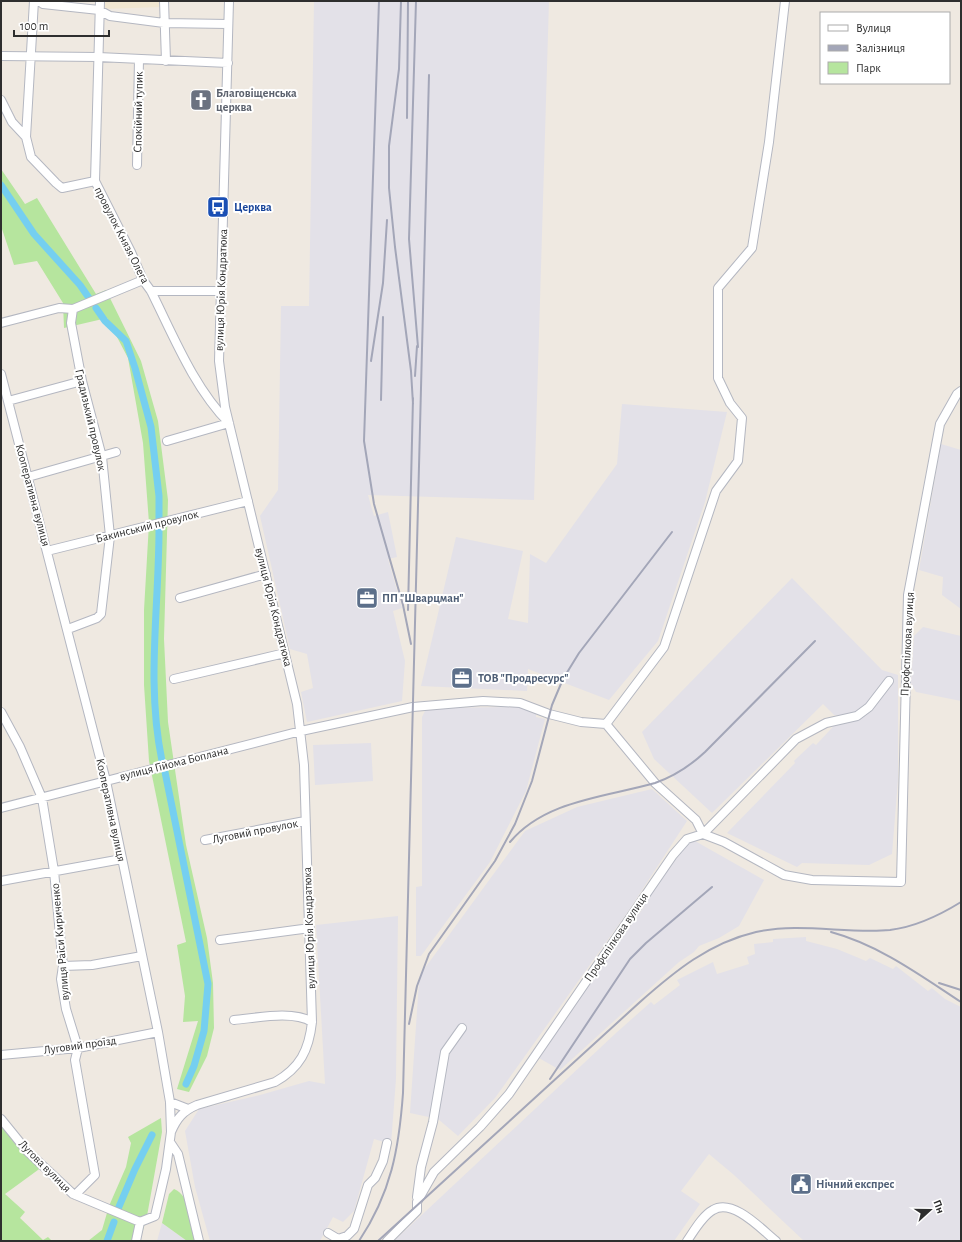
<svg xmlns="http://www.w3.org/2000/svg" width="962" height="1242" font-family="'Alegreya Sans',sans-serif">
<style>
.industrial{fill:#e3e1e8}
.education{fill:#f0e6d1}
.green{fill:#b6e59e}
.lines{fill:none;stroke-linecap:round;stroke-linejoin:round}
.canal{stroke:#75cff0;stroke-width:7}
.minor-casing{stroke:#b4b7c1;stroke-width:10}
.minor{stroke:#fff;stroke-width:8}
.rail{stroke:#a3a6b8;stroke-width:2}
.labels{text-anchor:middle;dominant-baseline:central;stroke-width:4;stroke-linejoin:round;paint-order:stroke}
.worship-label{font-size:12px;font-weight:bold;fill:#5b616d;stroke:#fff;text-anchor:start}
.street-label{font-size:12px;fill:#2e2e2e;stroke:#fff}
.transit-label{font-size:12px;font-weight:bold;fill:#164399;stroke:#fff;text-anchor:start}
.service-label{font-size:12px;font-weight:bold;fill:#4e5e75;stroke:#fff;text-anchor:start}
</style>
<rect width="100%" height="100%" fill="#efe9e1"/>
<path class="industrial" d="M314,1H549L534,500L368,495L374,516L388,512L397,557L388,559L402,608L393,611L405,661L402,701L307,722L301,692L313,688L307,654L290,649L260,516L278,490L281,306H309Z
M622,404L727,412L705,502L658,641L609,700L528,669L527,691L421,686L456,537L523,551L508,619L528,623L530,554L546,563L617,464Z
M941,444L961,450V609L942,595L943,577L919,570Z
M792,578L882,670L898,675V780L892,854L869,865L802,863L797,867L727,833L795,763L794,761L798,757L813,743L816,745L843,716L834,715L823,704L712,813L654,759L642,732Z
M923,627L961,636V701L916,692L911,683L914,636Z
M520,707L536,712V717L545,719L526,791L490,862L421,956H416V887L422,886V717L426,709L434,708Z
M371,743L373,781L315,785L313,745Z
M652,789L687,821L629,910L495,1098L458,1136L438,1119L410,1113L419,982L422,972L525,831L577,807Z
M695,841L764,880L739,926L719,938L699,946L694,952L679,962L560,1070L537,1057L644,907L647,898L688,843Z
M398,916L396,1079L391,1144L374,1139L354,1211L343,1222L333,1217L320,1241H210L195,1187L185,1131L199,1109L260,1095L309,1081L325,1084L316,925Z
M806,937V941L837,949L866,961L870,958L893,969L896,966L928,991L932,988L945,999L961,1007V1241H804L734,1175L709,1154L681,1191L700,1204L674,1241H394L616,1033L651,1002L654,1005L680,985L677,980L713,962L717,974L749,964L747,957L755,954L754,944L773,942V939Z
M162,1223L187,1241H157Z"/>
<path class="education" d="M103,1H161V7L103,9Z"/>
<path class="green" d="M1,169L25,204L37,198L96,294L106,290L141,361L158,421L168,500L164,639L168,722L186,845L207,938L213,983L214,1028L207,1056L189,1092L177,1089L198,1021L183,1022L185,996L177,945L186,942L149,761L144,685V610L149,523L143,443L128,358L107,318L64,328L63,303L37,261L14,265L1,226Z
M161,1118L162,1132L147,1216L140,1241H88L102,1230L109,1206L126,1167L131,1143L128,1137Z
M1,1121L42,1167L5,1194L25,1212L20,1218L43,1240L48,1237L52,1241H1Z
M174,1189C191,1196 192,1224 196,1241H187L162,1223L169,1194Z"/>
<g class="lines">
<path class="canal" d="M1,185L34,234L80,285L89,298
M96,308L105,321L126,341L135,368L151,427L159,496V519
M159,529C159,608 146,684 162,761
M165,772L208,984L204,1031L194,1066L186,1084
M118,1209L135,1169L152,1135
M107,1241L114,1222"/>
<g class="minor-casing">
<path id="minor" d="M39,1L43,4L99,10L110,16L164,23L228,24
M100,1L95,181L131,252L143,280L151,291C173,335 194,388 229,423L167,441
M164,1L166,61
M1,56L98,57L228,63
M1,100L12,122L26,137L31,157L56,183L62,188L95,181
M26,137L34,1
M137,165L139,59
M151,291H221
M1,323L59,308L73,309L143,280
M1,374L106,781L158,1032L170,1102L171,1132L166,1169L155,1216L140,1222L136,1241
M8,401L82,381
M28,477L116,452
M47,551L248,501
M180,598L266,574
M68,629L97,618L101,614L110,536L102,457L82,381L71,323L73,309
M174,679L285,653
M1,712L20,747L42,798L54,871L63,966L61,979L66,1009L78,1048L75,1060L95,1175L75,1195
M606,724L664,647L716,491L738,461L742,418L730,403L718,378V288L752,248L769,142L785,1
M1,808L301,731L413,707L483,701L520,703L549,714L581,722L606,724L655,783L696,820L703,834L724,842L784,875L812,880L901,882L908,595L940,424L957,394L961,391
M205,840L305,821
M1,881L122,859
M220,940L310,928
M63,966L92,965L142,956
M234,1020C256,1018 293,1010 312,1022
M1,1055L78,1048L158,1032
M170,1102L188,1109
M1,1119L27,1151L73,1194L140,1222
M171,1132C177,1118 183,1111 197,1105L275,1082C300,1068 309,1050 312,1022L304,765L297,704L225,407L219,361L229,1
M170,1142L178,1154L199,1241
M417,1197L421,1167L433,1122L445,1052L462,1028
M328,1233L338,1239V1241
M338,1239L347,1236L354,1229L368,1185L375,1178L383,1161L387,1143
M387,1241L417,1211V1202L434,1172L480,1127L509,1094L673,855L687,839L703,834L796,739L826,723L857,716L869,707L889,681
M687,1241C694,1231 702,1216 713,1210C733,1198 761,1229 776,1241"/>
</g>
<use href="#minor" class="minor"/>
<path class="rail" d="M379,1L364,441L374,504L403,605L411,644
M401,1L399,69L389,146V188L395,247L411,371L413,404
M416,1L409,239L418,347
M407,118L408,1
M371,361L383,283L387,220
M415,376L417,346
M381,400L383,317
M408,610L413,398
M510,842C545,800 606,797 655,783C675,776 690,766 705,752L815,641
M831,932C879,945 920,975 961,1002
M939,983L961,990
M409,1024L417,986L429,954L495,861L515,824L532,781L552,705L563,679L579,653L672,532
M550,1079L630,959L646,943L712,887
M359,1241C391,1193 399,1149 403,1093L429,75
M378,1241L640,1002C675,971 709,943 756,932C800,922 846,934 890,930C915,927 940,915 961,902"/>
</g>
<defs>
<g id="church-square" transform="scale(1.15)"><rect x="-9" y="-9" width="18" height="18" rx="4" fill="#6b7280" stroke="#fff"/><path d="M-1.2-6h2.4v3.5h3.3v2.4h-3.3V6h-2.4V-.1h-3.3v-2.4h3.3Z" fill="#fff"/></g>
<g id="bus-square" transform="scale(1.15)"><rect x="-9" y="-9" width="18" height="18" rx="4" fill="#1a4fb4" stroke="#fff"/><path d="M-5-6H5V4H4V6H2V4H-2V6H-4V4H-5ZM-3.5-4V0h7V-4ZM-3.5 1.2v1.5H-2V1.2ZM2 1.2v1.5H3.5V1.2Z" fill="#fff"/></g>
<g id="office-square" transform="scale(1.15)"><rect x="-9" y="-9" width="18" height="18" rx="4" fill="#5c6f8a" stroke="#fff"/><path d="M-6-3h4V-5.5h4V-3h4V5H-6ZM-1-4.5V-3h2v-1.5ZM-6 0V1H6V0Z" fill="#fff"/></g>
<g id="civic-square" transform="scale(1.15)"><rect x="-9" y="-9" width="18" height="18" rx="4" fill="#5c6f8a" stroke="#fff"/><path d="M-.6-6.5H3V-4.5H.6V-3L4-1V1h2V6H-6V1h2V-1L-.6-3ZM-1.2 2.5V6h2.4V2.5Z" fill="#fff"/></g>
</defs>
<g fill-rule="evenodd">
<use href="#church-square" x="201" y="100"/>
<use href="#bus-square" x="218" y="207"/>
<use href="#office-square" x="367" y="598"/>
<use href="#office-square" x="462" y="678"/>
<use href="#civic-square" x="801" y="1184"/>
</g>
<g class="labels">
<g class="worship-label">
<text x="216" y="93">Благовіщенська<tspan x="216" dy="14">церква</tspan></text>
</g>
<g class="street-label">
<text transform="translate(138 112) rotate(-89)">Спокійний тупик</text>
<text transform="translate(122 235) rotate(63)">провулок Князя Олега</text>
<text transform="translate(221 290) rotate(-88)">вулиця Юрія Кондратюка</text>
<text transform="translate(91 420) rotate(77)">Градизький провулок</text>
<text transform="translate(33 495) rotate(75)">Кооперативна вулиця</text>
<text transform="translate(147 526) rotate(-14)">Бакинський провулок</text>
<text transform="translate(274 607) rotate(76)">вулиця Юрія Кондратюка</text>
<text transform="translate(907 644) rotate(-87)">Профспілкова вулиця</text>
<text transform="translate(174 763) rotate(-14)">вулиця Гійома Боплана</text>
<text transform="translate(111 810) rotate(78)">Кооперативна вулиця</text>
<text transform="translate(255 831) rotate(-11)">Луговий провулок</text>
<text transform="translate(309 928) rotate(-92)">вулиця Юрія Кондратюка</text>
<text transform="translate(616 937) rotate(-56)">Профспілкова вулиця</text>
<text transform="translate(60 942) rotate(-95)">вулиця Раїси Кириченко</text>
<text transform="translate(80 1045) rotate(-8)">Луговий проїзд</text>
<text transform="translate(45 1166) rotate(45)">Лугова вулиця</text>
</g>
<g class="transit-label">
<text x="234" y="207">Церква</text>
</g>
<g class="service-label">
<text x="382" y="598">ПП "Шварцман"</text>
<text x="478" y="678">ТОВ "Продресурс"</text>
<text x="816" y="1184">Нічний експрес</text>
</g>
</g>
<rect width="962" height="1242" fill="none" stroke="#2e2e2e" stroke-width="4"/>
<rect x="820" y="12" width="130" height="72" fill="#ffffff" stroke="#ababab"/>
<rect x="828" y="25" width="20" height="6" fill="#ffffff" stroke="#ababab"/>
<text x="856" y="32" font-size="12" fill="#2e2e2e">Вулиця</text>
<rect x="828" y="45" width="20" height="6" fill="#a3a6b8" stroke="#ababab"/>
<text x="856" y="52" font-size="12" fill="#2e2e2e">Залізниця</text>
<rect x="828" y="62" width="20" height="12" fill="#b6e59e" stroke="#ababab"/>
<text x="856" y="72" font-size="12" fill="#2e2e2e">Парк</text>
<g transform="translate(930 1210) rotate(69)" stroke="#ffffff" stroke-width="3" paint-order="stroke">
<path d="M0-3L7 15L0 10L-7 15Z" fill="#2e2e2e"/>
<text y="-6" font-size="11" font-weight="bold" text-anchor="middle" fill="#2e2e2e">Пн</text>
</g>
<path d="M14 30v6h95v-6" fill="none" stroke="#2e2e2e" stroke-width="2"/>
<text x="20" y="30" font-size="12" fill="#2e2e2e" stroke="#ffffff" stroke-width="3" paint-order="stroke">100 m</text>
</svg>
